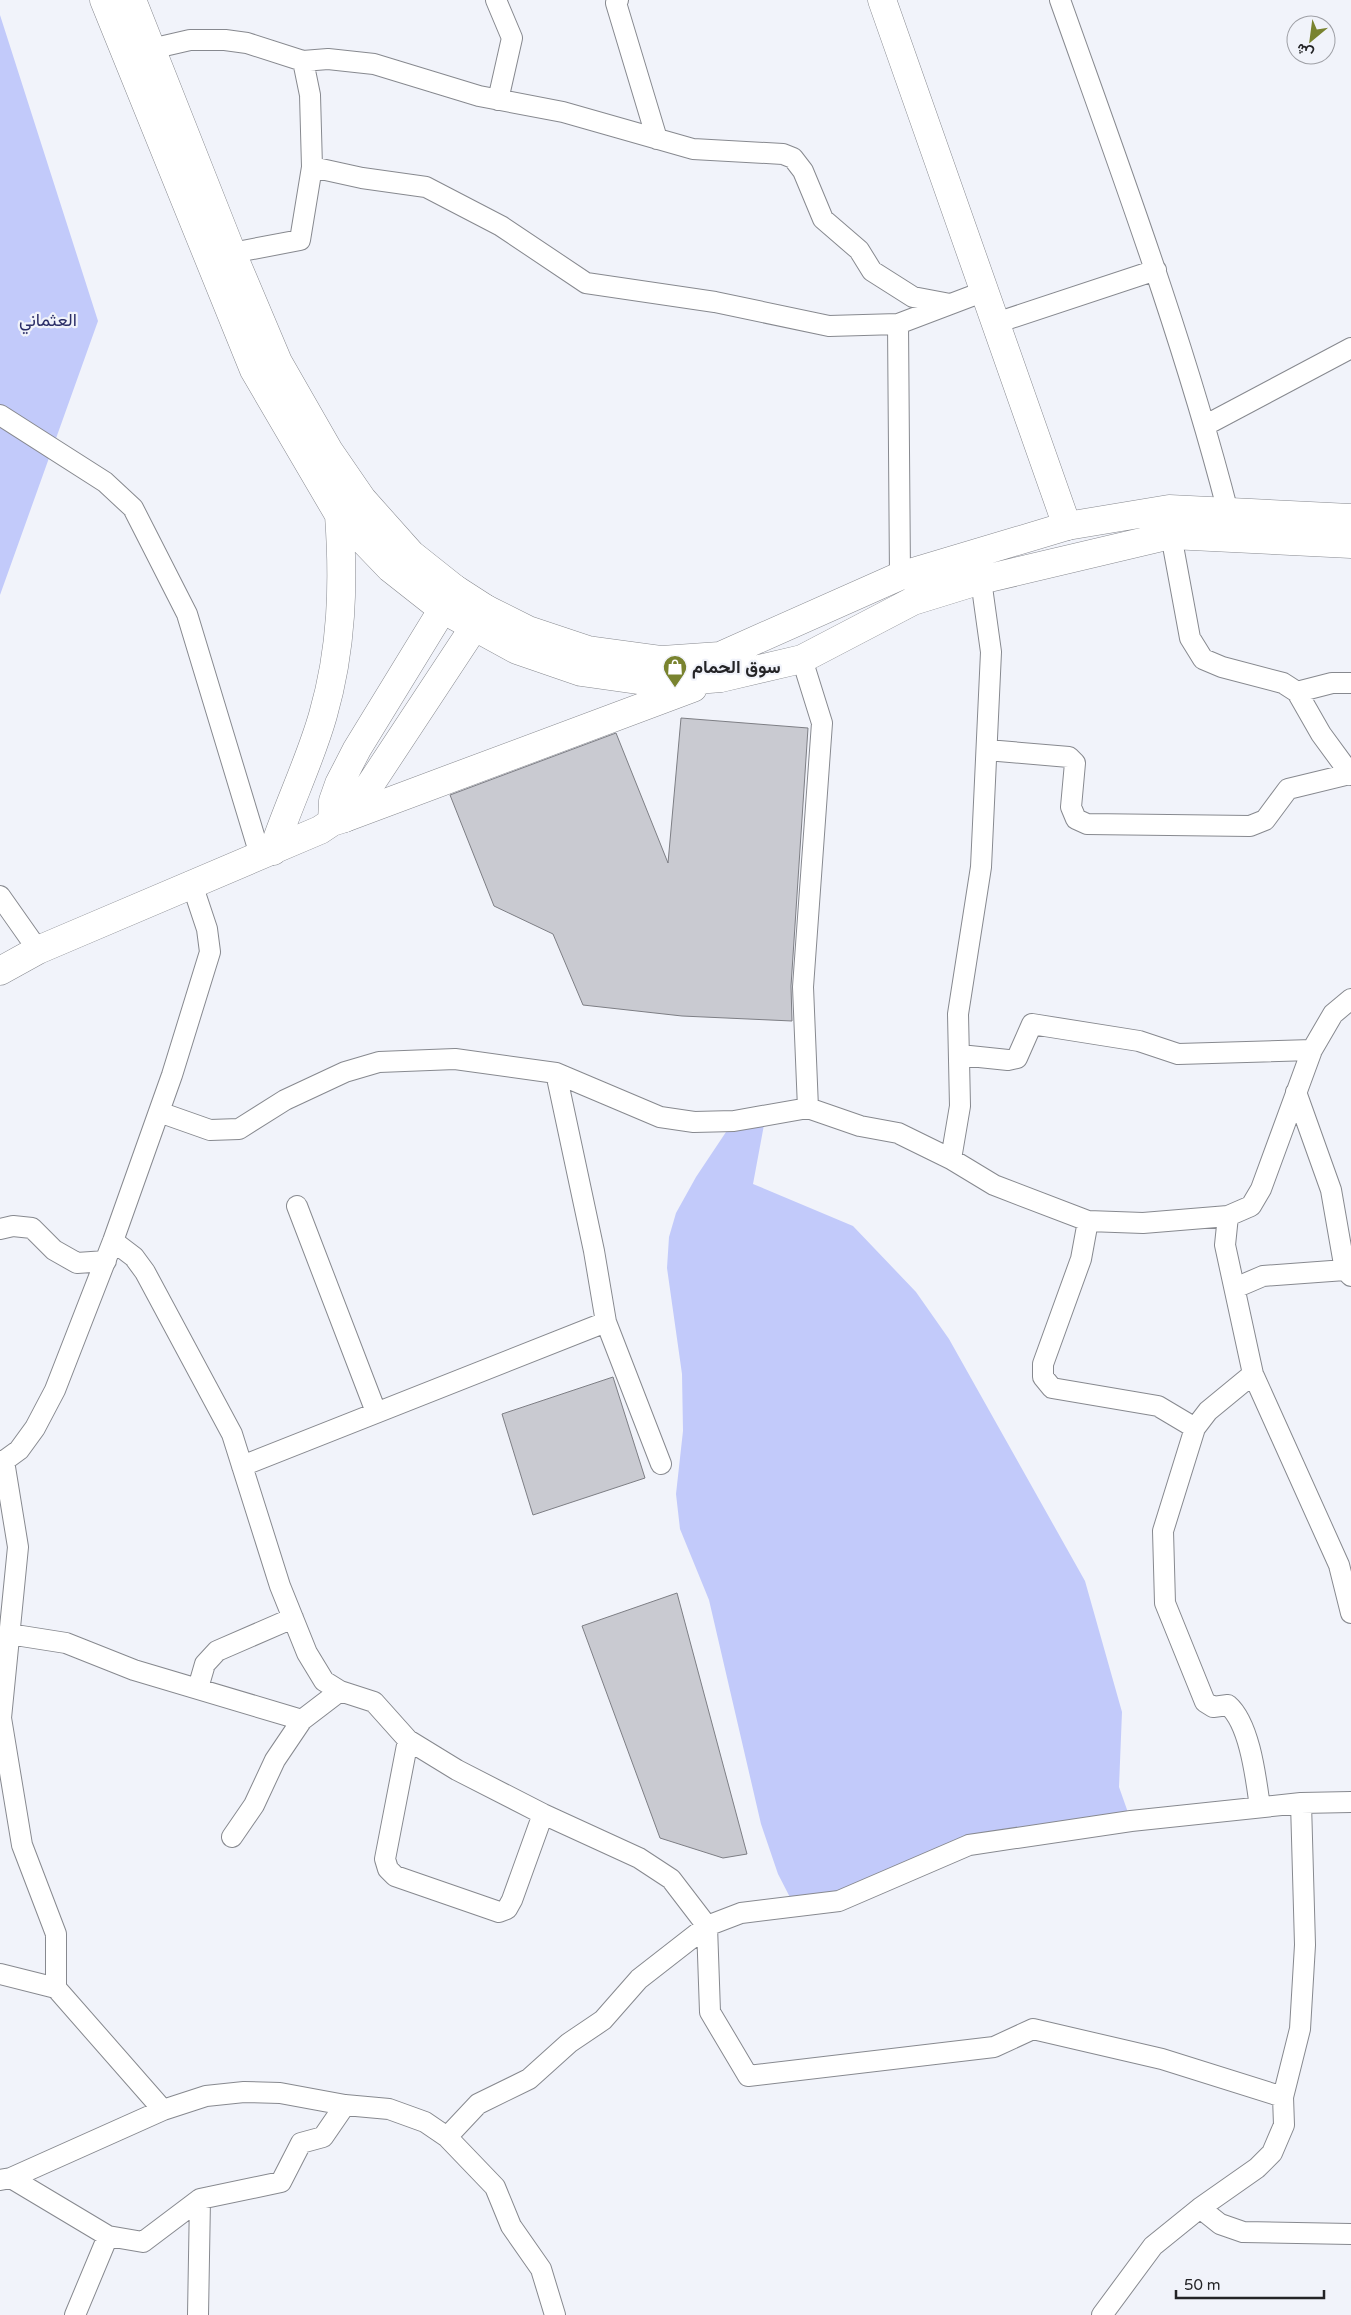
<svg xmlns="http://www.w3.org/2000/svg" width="1351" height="2315" font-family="'Varela Round',Vazirmatn,sans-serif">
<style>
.green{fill:#c2cafa}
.building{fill:#c9cad1;stroke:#7d7e84}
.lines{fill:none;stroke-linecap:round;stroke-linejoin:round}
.street-casing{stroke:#87898f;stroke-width:22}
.secondary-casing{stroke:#87898f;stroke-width:29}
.primary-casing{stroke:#87898f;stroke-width:29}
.street{stroke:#fff;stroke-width:20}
.secondary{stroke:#fff;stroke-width:28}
.primary{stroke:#fff;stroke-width:28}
.labels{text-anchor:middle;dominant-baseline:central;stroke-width:4.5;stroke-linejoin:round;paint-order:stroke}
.park-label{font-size:18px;fill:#2b2e67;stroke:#f1f3fa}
.poi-label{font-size:18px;font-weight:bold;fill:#242427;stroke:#f1f3fa;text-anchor:start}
</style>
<rect width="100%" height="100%" fill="#f1f3fa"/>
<path class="green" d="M0,15L98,321L0,595Z
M766,1114L753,1184L853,1226L916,1292L949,1339L1085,1581L1122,1712L1119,1787L1131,1821L969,1845L796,1909L778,1874L761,1824L709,1600L680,1529L676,1494L683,1431L682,1374L667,1268L669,1237L676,1213L696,1177L730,1126Z"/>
<path class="building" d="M681,718L808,728L791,986L792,1021L682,1016L583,1005L553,934L494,906L450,795L616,733L668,863Z
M613,1377L645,1478L533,1515L502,1414Z
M677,1593L747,1854L723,1858L660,1838L582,1626Z"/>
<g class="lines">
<g class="street-casing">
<path id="street" d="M496,0L512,38L498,100
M618,0L616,3L657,139
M1060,0C1120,169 1183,337 1228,512
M151,49L190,40H225L247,43L303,61L328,59L374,64L479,96L563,112L693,149L783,154L793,158L803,171L823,219L859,250L872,271L913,297L950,304
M312,167L362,178L426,187L501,226L586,283L715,302L829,326L898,324
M232,253L300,240L312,167L310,95L303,61
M996,323L1156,270
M0,415L105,482L133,508L187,614L260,855
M1206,425L1351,348
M1171,535L1190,638L1203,659L1222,667L1283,683L1297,692L1321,734L1351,775
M900,576L898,324L985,291
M802,659L822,723L803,987L808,1108
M1297,692L1332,683H1351
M987,750L1069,757L1075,763L1071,807L1076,819L1087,824L1250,826L1265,820L1288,789L1350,774
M0,896L38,950
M960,1055L1008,1060L1017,1058L1032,1024L1139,1041L1178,1054L1312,1050
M556,1073L594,1251L606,1322L661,1464
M1296,1092L1331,1190L1345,1270L1351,1276
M159,1112L210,1130L239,1129L285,1100L345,1072L379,1062L455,1059L556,1073L660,1117L694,1122L734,1121L808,1108L860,1126L898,1133L951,1159L994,1185L1088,1221L1143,1223L1228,1216L1251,1206L1261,1189L1312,1050L1333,1014L1351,999
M951,1159L960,1106L958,1014L981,867L991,652L981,580
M297,1206L376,1412
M1228,1216L1225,1245L1253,1374L1339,1565L1351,1613
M1088,1221L1081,1259L1043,1364V1377L1052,1388L1158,1406L1195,1428
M0,1229L13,1226L32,1228L54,1250L77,1263L106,1261
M113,1241L134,1257L145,1272L232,1434L280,1586L307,1653L324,1681L340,1691L374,1702L408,1740L457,1770L543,1814L639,1858L671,1879L707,1926L710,2012L748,2076L994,2047L1033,2029L1162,2059L1283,2097
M1235,1288L1263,1276L1345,1270
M1253,1374L1208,1411L1195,1428L1163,1531L1165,1603L1205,1702L1213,1707L1228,1705C1250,1724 1256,1779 1260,1807
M0,1461H4L19,1450L35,1428L55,1390L113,1241L172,1075L210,952L207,929L192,884
M4,1461L18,1547L1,1718L22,1845L56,1934V1988L163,2110
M242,1466L606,1322
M9,1634L66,1643L134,1670L302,1720
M198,1688L205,1664L217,1651L293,1618
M408,1740L385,1859L388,1869L395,1876L499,1912L507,1909L512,1900L543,1814
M232,1837L254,1805L275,1760L302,1720L340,1691
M0,1974L56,1988
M447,2137L478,2104L529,2079L569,2043L603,2020L639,1979L707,1926L741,1913L839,1901L969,1845L1131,1821L1301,1803L1351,1802
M11,2178L108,2236L143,2242L200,2199L281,2182L301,2143L323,2137L345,2105
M0,2180L11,2178L163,2110L206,2096L244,2092L280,2093L345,2105L389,2109L425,2122L447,2137L495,2187L511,2226L541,2269L555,2315
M1200,2208L1220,2224L1243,2232L1351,2234
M75,2315L108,2236
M198,2315L200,2199
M1102,2315L1153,2246L1200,2208L1257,2168L1272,2153L1284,2125L1283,2097L1300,2029L1305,1945L1301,1803"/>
</g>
<g class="secondary-casing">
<path id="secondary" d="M882,0L1067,526
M332,822L333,801L339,784L357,749L455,589
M0,971L38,950L320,830L332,822L345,818L366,791L486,609"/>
</g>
<g class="primary-casing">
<path id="primary" d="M104,0L254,370L339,515L390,568L442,609L517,650L581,672L659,683L721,678L802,659L913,601L981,580L1171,535L1351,544
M132,0L232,253L278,362L329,451L362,499L411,554L455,589L486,609L528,630L588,650L662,660L720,656L900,576L1067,526L1169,509L1351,518
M345,818L693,688
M273,851C288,805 310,761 323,715C342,649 344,584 339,515"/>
</g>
<use href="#street" class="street"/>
<use href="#secondary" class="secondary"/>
<use href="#primary" class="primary"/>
</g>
<defs>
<g id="shop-pin" transform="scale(1.25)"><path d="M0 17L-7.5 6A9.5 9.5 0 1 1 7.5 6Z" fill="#79832f" stroke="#f1f3fa"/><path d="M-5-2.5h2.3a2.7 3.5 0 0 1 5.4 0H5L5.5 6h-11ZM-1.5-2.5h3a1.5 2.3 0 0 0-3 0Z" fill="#fff"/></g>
</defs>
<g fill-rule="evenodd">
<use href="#shop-pin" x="675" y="667"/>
</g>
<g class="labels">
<g class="park-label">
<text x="48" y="320">العثماني</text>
</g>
<g class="poi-label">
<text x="692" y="667">سوق الحمام</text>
</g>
</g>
<g transform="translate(1311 40) rotate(209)"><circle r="24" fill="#f1f3fa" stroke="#9fa0a6"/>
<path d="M0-4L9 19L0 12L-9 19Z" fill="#79832f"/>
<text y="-8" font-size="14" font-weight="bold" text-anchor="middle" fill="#242427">ش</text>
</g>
<path d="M1176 2290v8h148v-8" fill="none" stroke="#242427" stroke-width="2.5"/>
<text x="1184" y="2290" font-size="15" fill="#242427" stroke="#f1f3fa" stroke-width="4" paint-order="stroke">50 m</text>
</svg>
